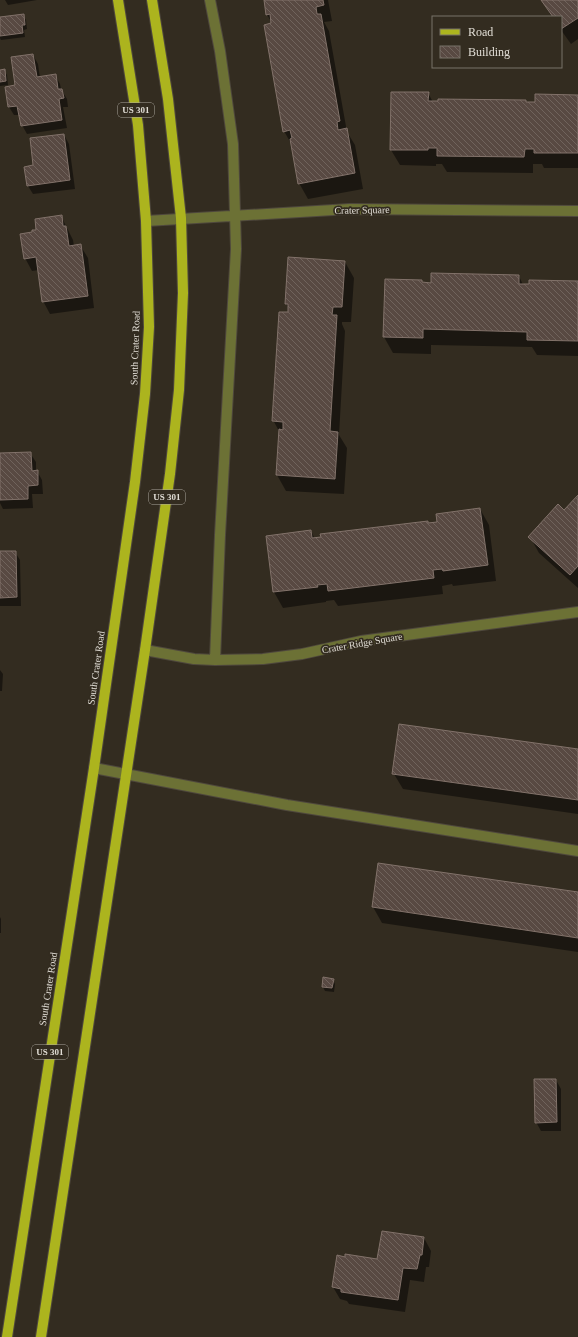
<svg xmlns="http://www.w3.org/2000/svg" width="578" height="1337" font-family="Georgia,serif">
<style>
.shadow{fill:#0007}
.building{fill:url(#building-back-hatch);stroke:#82726a}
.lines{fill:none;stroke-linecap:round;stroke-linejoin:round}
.minor-casing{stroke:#4f483d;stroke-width:12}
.major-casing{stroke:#4f483d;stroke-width:12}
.minor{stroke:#6c7135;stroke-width:10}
.major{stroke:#acb41e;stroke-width:10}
.labels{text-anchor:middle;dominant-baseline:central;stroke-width:3.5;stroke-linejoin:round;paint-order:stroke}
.shield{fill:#332c20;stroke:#aca79e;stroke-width:1}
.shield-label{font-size:9px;font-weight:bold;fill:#e0dcd4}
.street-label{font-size:10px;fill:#e0dcd4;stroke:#332c20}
</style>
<defs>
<pattern id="building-back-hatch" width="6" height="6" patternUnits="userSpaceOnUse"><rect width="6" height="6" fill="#584942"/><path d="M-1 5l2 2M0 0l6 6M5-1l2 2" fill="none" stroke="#70635c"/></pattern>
</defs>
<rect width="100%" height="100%" fill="#332c20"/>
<path class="shadow" d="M5,0H37L8,5Z
M265,0H328L332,21L324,22L329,31L347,132L355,145L363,189L308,199L299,183L293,147L284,131L273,24L267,15Z
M542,0H578V39L571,44L561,30V17H552Z
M23,15L26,20L27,29L24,30L25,37L1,40L0,38V18Z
M33,55L38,64L40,78L55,75L60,84L61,89L67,99L68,107H63L67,128L27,134L22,125L20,115H14L9,107L16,86Z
M4,70L7,75L8,85L0,86V71Z
M428,93L433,102L526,101L527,103H536L578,96V168H544L542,164H533V173L447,172L442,164H436V166L400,165L391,150Z
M64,135L69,144L75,189L33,194L28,186L34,166Z
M61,216L73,240L74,246L80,245L88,258L94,308L50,314L43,301L39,270L32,271L25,258L34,233Z
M345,262L354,278L351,322H342V324L345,331L339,435L347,448L344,494L286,491L277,475L280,433L273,420L288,313L289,309L286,303Z
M519,276L523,285L578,282V356L537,355L532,347L431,345V354L393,353L384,337L386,280L432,284Z
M30,453L36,462V471H37L42,480L43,494H32L33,508L3,509L0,503V454Z
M578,496V588L539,553L530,537L565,512Z
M480,509L489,525L496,581L453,586L452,584L442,586L443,594L338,606L334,600L326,601V602L283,608L274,592L267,537L311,531L315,539L438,523Z
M0,552H15L20,560L21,606H0Z
M0,670L3,674L2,691H0Z
M578,750V814L403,789L394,774Z
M578,893V952L382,923L373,907Z
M0,917L1,919V933H0Z
M333,980L335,984L334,992L325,991L323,987Z
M556,1080L561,1089V1131H541L536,1122Z
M424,1238L431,1251L429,1267H426L424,1282L410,1280L405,1312L349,1304L347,1301L340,1299L333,1287Z"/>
<path class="building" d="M264,0H323L324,5L316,7L317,14H321L340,121L337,122L338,130L347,128L355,173L298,184L290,139L292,138L290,130L283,132L264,25L271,23L270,14L266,15Z
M541,0H578V18L561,29V17H553Z
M24,14L25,25H22L23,33L0,36V17Z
M33,54L37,77L56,74L58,89H62L64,98L59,99L62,120L21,126L17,106L8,107L5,87L15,85L11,57Z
M5,69L6,81L0,82V70Z
M391,92H429L428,101H438V99L526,100V102H535V94L578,95V153H534V149H525L524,157L437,156V148H428V150H390Z
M64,134L70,180L27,186L24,167L33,165L30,138Z
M62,215L63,226H66L69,246L81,244L88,296L42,302L36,257L24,259L20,234L32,232V230H36L35,219Z
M288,257L345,261L342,307H333L332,315H337L330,431L338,432L335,479L276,475L279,429L283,430V422L272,421L279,312H288V304H285Z
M431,273L519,275V284H529V280L578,281V341L527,340V332L423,329V338L383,337L385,279L422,280V282L431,283Z
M31,452L32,471L38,470V485L28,486V499L0,500V453Z
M578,495V566L570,575L528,537L558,504L564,510Z
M480,508L488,565L443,571L442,569L433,570L434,578L328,591L327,584L317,585L318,587L273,592L266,536L311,530L312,538L321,537L320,534L428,521V523L437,522L436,514Z
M0,551H16L17,597L0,598Z
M399,724L578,749V800L392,774Z
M378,863L578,892V938L372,907Z
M323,977L334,979L332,988L322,987Z
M534,1079H556L557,1122L535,1123Z
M382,1231L424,1237L422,1255H420L417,1269L403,1268L398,1300L341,1292V1289L332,1287L337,1255L345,1257V1254L377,1259Z"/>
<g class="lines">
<g class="minor-casing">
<path id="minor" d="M210,0L220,51L233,144L236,249L220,535L215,660
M146,221L350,209L578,211
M145,650L194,659L215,660L263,659L302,654L361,641L578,612
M94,768L287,805L578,851"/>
</g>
<g class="major-casing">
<path id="major" d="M7,1337L94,768L135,482L145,394L149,327L146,221L138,125L118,0
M41,1337L145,650L170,474L179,390L183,293L181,218L168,99L152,0"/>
</g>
<use href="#minor" class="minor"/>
<use href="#major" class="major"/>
</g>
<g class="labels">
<g class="shield">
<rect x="118" y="103" width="36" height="14" rx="3"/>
<rect x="149" y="490" width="36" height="14" rx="3"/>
<rect x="32" y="1045" width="36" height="14" rx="3"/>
</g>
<g class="shield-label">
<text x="136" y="110">US 301</text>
<text x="167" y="497">US 301</text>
<text x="50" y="1052">US 301</text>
</g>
<g class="street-label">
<text transform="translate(362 210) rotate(-1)">Crater Square</text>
<text transform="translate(135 348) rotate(-88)">South Crater Road</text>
<text transform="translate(362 643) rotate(-10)">Crater Ridge Square</text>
<text transform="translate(96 668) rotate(-82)">South Crater Road</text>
<text transform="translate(48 989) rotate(-81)">South Crater Road</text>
</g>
</g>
<rect x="432" y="16" width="130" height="52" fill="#332c20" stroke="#787268"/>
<rect x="440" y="29" width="20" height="6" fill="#acb41e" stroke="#787268"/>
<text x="468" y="36" font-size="12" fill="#e0dcd4">Road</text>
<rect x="440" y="46" width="20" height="12" fill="url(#building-back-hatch)" stroke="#787268"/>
<text x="468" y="56" font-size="12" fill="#e0dcd4">Building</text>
</svg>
